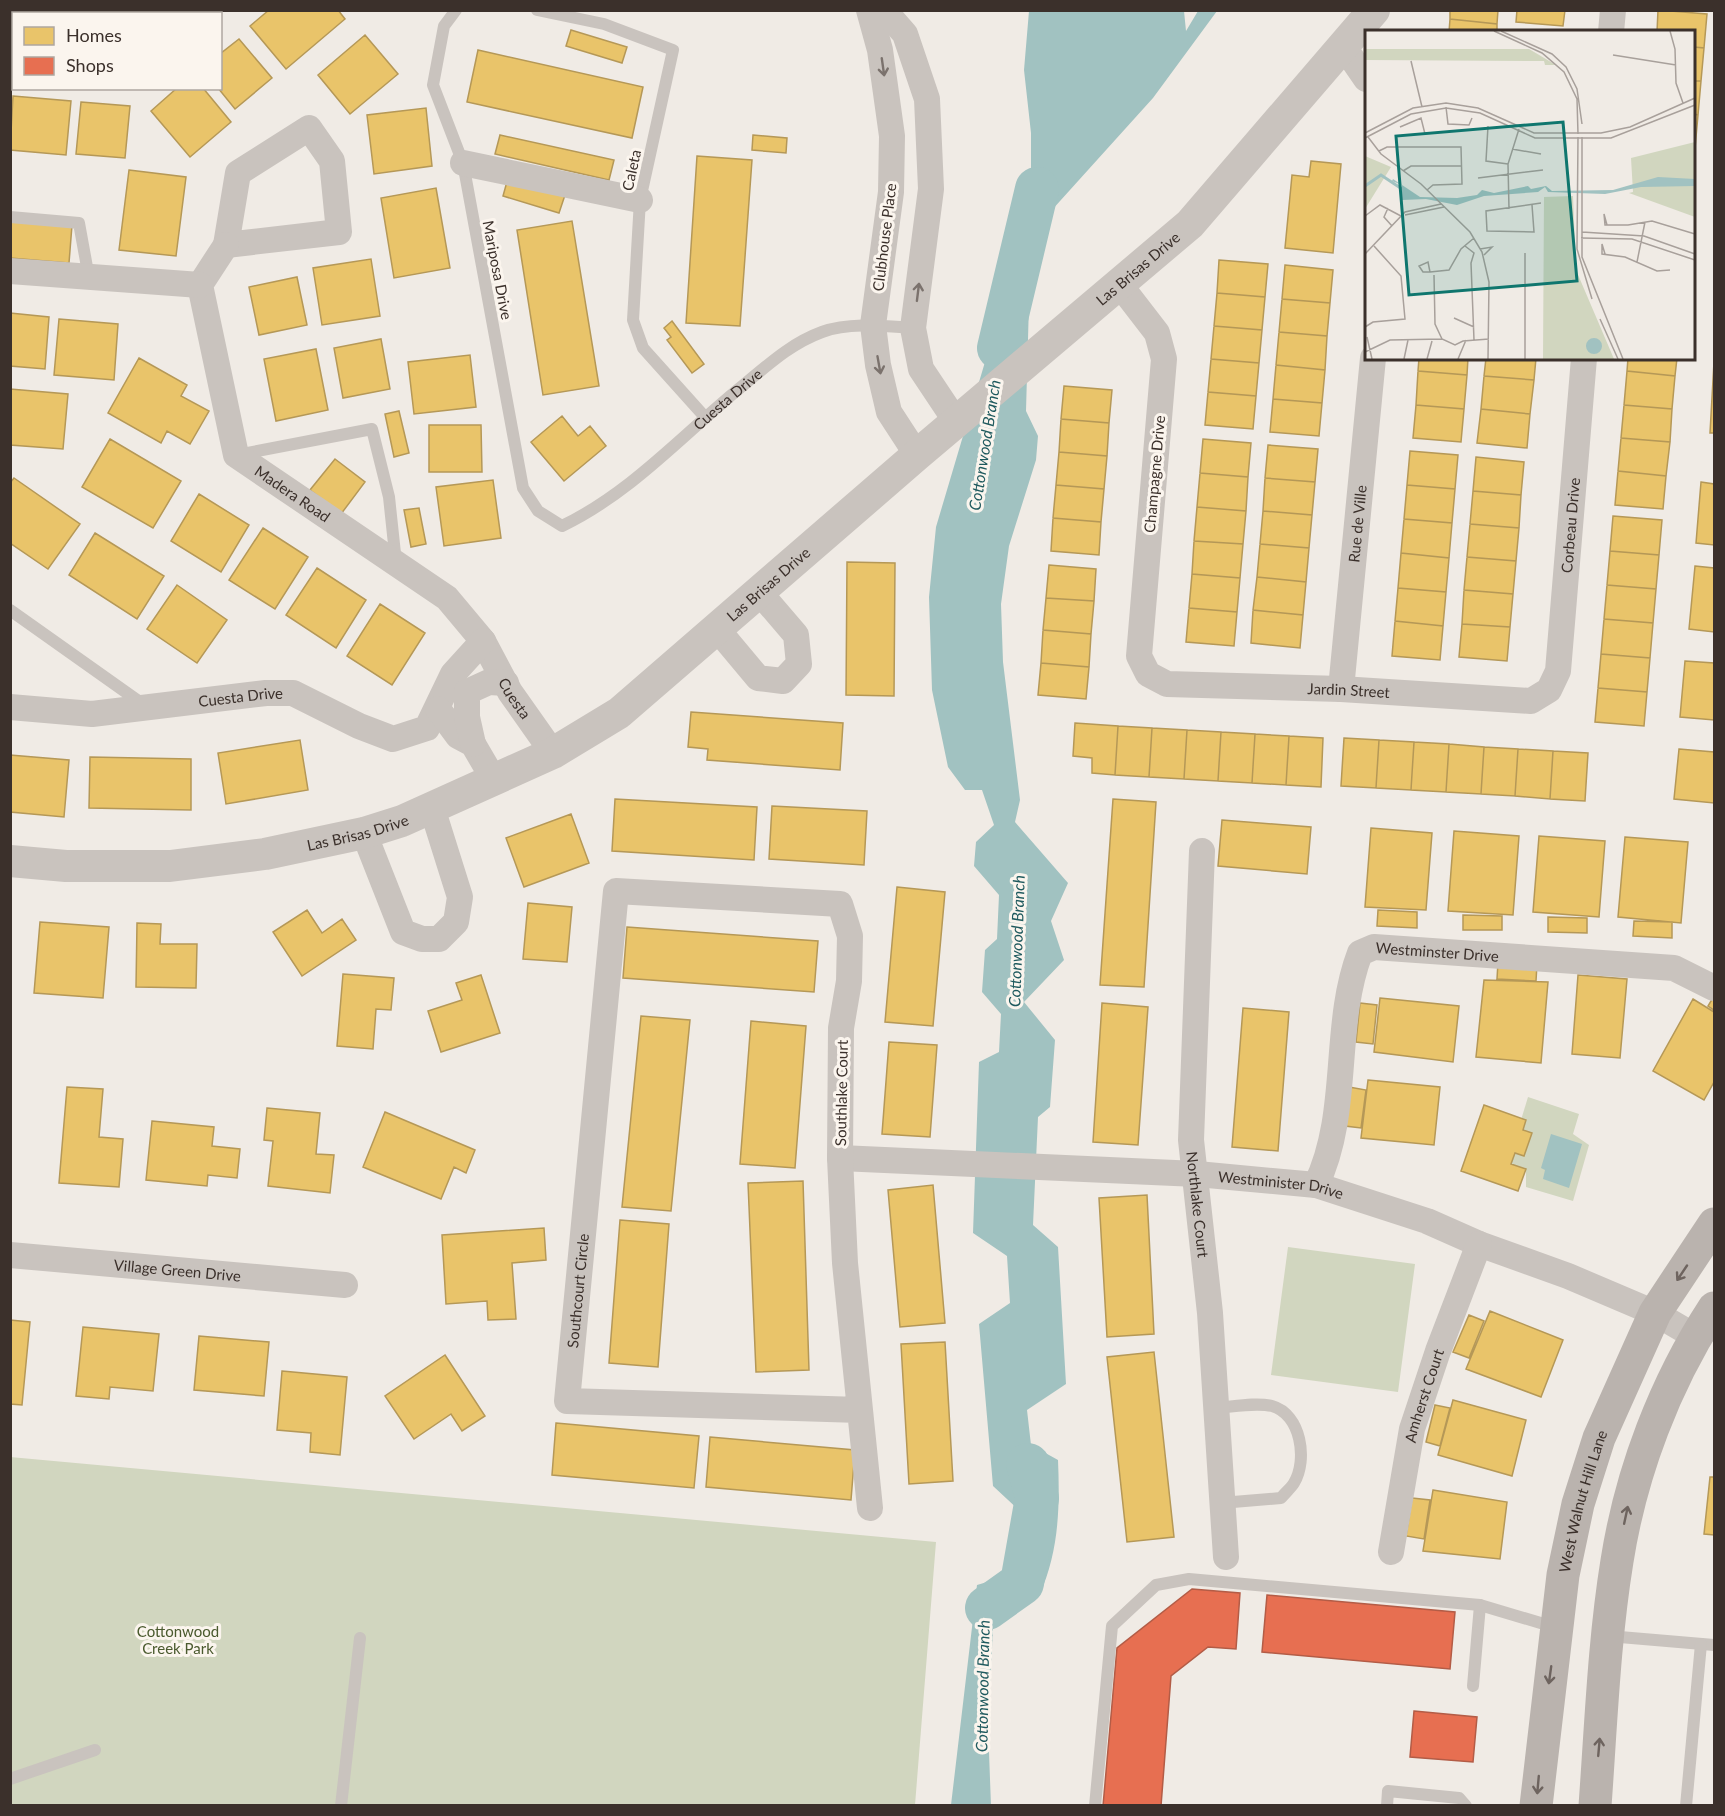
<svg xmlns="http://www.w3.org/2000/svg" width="1725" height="1816" font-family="Lato,sans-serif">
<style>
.green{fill:#d1d6bf}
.water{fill:#a1c2c1}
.homes{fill:#e9c46a;stroke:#b59857;stroke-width:1.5}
.shops{fill:#e76f51;stroke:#b35c46;stroke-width:1.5}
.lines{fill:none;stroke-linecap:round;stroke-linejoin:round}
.river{stroke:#a1c2c1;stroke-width:44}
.service{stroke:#c9c3be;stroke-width:12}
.minor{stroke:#c9c3be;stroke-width:26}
.tertiary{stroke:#c9c3be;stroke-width:32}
.secondary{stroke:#bab3ae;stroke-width:33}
.oneway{stroke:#7b726d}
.oneway2{stroke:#6e645f}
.labels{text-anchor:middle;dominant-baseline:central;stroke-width:6;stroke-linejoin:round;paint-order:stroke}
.street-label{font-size:15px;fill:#3b302b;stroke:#fbf5ee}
.park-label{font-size:15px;fill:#4a5a2e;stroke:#fbf5ee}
.water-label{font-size:16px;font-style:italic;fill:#1f5a5e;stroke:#fbf5ee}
.inset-river{fill:none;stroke:#a1c2c1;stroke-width:3}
.inset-road{fill:none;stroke:#a8a09b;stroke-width:1.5}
.view{fill:#0f766e;fill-opacity:0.15;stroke:#0f766e;stroke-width:3}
.inset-edge{fill:none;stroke:#3b302b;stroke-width:3}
</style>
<rect width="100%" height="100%" fill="#f0ebe5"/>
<path class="green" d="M1528,1097L1579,1114L1573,1134L1589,1145L1573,1201L1526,1187V1169L1511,1164L1515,1153L1524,1156L1532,1133L1523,1130L1526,1120H1521Z
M1288,1247L1415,1264L1398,1392L1271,1375Z
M10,1457L936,1542L915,1805H11Z"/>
<path class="water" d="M1029,11H1184L1186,31L1198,11H1217L1153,98L1051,211L1029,303L1026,411L1038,436L1036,460L1009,546L1001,604L1003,662L1020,800L1015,822L1068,883L1051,921L1064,960L1024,1002L1055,1040L1050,1107L1038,1117L1033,1225L1058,1247L1066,1384L1027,1410L1031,1445L1058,1460C1060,1507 1059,1552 1039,1596L1014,1594L999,1607L993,1629L988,1725L991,1806L951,1805L977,1585L1014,1574L1042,1559L1036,1526L993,1486L979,1324L1010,1303L1007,1256L973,1233L979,1062L999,1052L1001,1014L982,992L985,950L997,939L999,895L974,866L976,842L994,825L982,790H965L948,767L932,690L929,597L936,527L993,335L1019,273L1031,183V133L1024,70Z
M1551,1134L1582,1144L1569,1188L1543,1179L1545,1170L1541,1168Z"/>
<path class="homes" d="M269,10H338L345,19L286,69L250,26Z
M1450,10H1498L1497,24L1450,19Z
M1517,10H1565L1563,26L1516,22Z
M1658,10L1707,14L1704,48L1694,47V32H1657Z
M1450,19L1497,24V32H1449Z
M571,30L627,47L622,63L566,46Z
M365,35L398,74L350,114L318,75Z
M239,39L272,78L235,109L218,88L220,54Z
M1694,47L1704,48L1701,81H1694Z
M478,50L643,87L632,138L467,102Z
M1694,81H1701L1698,115L1694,114Z
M177,88H203L231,122L190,157L151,111Z
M13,96L71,101L66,155L10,150Z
M81,102L130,106L125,158L76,154Z
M426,108L432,166L374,174L367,115Z
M1694,114L1698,115L1695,148H1694Z
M500,135L614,160L609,180L495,154Z
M753,135L787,138L786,153L752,150Z
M697,156L752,160L740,326L686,323Z
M1311,161L1341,164L1333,253L1285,248L1292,175L1309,177Z
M129,170L186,177L176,256L119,250Z
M508,178L565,195L559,213L503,196Z
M436,188L450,268L394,278L381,198Z
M11,220L72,225L69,263L10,258Z
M572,221L599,386L543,395L517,230Z
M371,259L380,316L322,325L313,268Z
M1219,260L1268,264L1265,297L1217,293Z
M1285,265L1333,270L1330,303L1282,299Z
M297,277L307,325L259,335L249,287Z
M1217,293L1265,297L1262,330L1214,326Z
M1282,299L1330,303L1327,336L1279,332Z
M10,313L49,317L45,369L10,366Z
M59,319L118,324L114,380L54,375Z
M672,321L704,364L692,373L667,340L671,337L664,328Z
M1214,326L1262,330L1259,363L1211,359Z
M1279,332L1327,336L1325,370L1276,365Z
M381,339L390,389L343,398L334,348Z
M316,349L328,410L276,421L264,359Z
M470,355L476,407L414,414L408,362Z
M139,358L187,385L181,396L209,411L190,444L167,431L161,443L108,413Z
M1419,358H1468L1467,375L1418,371Z
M1486,358H1536L1534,380L1484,376Z
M1628,358H1677L1675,376L1627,371Z
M1211,359L1259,363L1256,396L1208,392Z
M1714,362V433H1710Z
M1276,365L1325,370L1322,403L1273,399Z
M1418,371L1467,375L1464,409L1416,405Z
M1627,371L1675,376L1672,409L1624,405Z
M1484,376L1534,380L1530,414L1481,409Z
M1064,386L1112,390L1109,423L1061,419Z
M10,389L68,394L63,449L10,445Z
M1208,392L1256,396L1253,429L1205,425Z
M1273,399L1322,403L1319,436L1270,432Z
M1416,405L1464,409L1461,442L1413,438Z
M1624,405L1672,409L1670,442L1621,438Z
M1481,409L1530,414L1527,448L1477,443Z
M399,411L409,453L394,457L385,414Z
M562,416L578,436L590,426L606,446L564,481L531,442Z
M1061,419L1109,423L1107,456L1059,452Z
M429,425H481L482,472H429Z
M1621,438L1670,442L1666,476L1618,471Z
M110,439L181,481L153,528L82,487Z
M1203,439L1251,443L1248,477L1200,473Z
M1268,445L1318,449L1315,482L1265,478Z
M1410,451L1458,455L1455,489L1407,485Z
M1059,452L1107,456L1104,489L1056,485Z
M1476,457L1524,462L1521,495L1473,491Z
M335,459L365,482L341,514L310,490Z
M1618,471L1666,476L1663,509L1615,505Z
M1200,473L1248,477L1246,511L1197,507Z
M14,478L80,524L48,569L10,543V483Z
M1265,478L1315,482L1312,515L1263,511Z
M493,480L501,538L444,546L436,487Z
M1701,482L1714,484V545L1696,543Z
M1056,485L1104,489L1101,522L1053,518Z
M1407,485L1455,489L1452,523L1404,519Z
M1473,491L1521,495L1519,528L1470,524Z
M199,494L249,525L221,572L171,541Z
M1197,507L1246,511L1243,544L1194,541Z
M419,508L426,544L411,547L404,510Z
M1263,511L1312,515L1309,548L1260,544Z
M1613,516L1662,520L1659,555L1610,551Z
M1053,518L1101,522L1099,555L1051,551Z
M1404,519L1452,523L1449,558L1401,553Z
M1470,524L1519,528L1516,561L1467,557Z
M263,528L308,557L275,609L229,580Z
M95,533L164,576L137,619L69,575Z
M1194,541L1243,544L1240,578L1192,574Z
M1260,544L1309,548L1306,582L1257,577Z
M1610,551L1659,555L1656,589L1607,585Z
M1401,553L1449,558L1446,592L1398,588Z
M1467,557L1516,561L1513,594L1464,590Z
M847,562L895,563L894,696L846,695Z
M1049,565L1096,569L1094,601L1046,598Z
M1695,566L1714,568V632L1689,629Z
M317,568L366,600L336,648L286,615Z
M1192,574L1240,578L1237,612L1189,608Z
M1257,577L1306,582L1303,615L1253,610Z
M177,585L227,620L197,663L147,629Z
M1607,585L1656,589L1653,623L1604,619Z
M1398,588L1446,592L1443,626L1395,621Z
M1464,590L1513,594L1510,627L1462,624Z
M1046,598L1094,601L1091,634L1043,630Z
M380,604L425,633L392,685L347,656Z
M1189,608L1237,612L1234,646L1186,642Z
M1253,610L1303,615L1300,648L1251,643Z
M1604,619L1653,623L1650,658L1601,654Z
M1395,621L1443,626L1440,660L1392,656Z
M1462,624L1510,627L1507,661L1459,657Z
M1043,630L1091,634L1089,667L1041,663Z
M1601,654L1650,658L1647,692L1598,688Z
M1685,661L1714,663V720L1680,717Z
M1041,663L1089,667L1086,699L1038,695Z
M1598,688L1647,692L1644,726L1595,722Z
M691,712L843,723L840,770L707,760L708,749L688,747Z
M1075,723L1118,726L1115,775L1092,773V758L1073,756Z
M1118,726L1152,728L1149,777L1115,775Z
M1152,728L1187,730L1184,779L1149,777Z
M1187,730L1221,732L1218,781L1184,779Z
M1221,732L1255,734L1252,783L1218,781Z
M1255,734L1289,736L1286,785L1252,783Z
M1289,736L1323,738L1321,787L1286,785Z
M1344,738L1379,740L1376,788L1341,786Z
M300,740L308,790L226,804L218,753Z
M1379,740L1414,742L1411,790L1376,788Z
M1414,742L1449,744L1446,792L1411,790Z
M1449,744L1484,747L1481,794L1446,792Z
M1484,747L1518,749L1515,796L1481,794Z
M1518,749L1553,751L1550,799L1515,796Z
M1679,749L1714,752V803L1674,799Z
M1553,751L1588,753L1585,801L1550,799Z
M10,755L69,760L64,817L10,812Z
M90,757L191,759V810L89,808Z
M615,799L757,807L754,860L612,851Z
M1113,799L1156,802L1144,987L1100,985Z
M772,806L867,811L864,865L769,859Z
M571,814L589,863L524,887L506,838Z
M1222,820L1311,827L1307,874L1218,866Z
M1371,828L1432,833L1426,910L1365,907Z
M1454,831L1519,836L1513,915L1448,911Z
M1539,836L1605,841L1599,917L1533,912Z
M1625,837L1688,842L1681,923L1618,917Z
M897,887L945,892L933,1026L885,1022Z
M528,903L572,907L567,962L523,959Z
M307,910L322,933L342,919L356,940L302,976L273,932Z
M1378,910L1417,912V928L1377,926Z
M1463,915L1502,916V930H1463Z
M1548,917L1587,918V933L1548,932Z
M1634,921L1672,922V938L1633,936Z
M40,922L109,927L103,998L34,993Z
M137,923L161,924L160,944H197L196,988L136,987Z
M627,927L818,941L814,992L623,978Z
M1498,962L1537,964L1536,981L1497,979Z
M343,974L394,978L391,1010L376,1009L373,1049L337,1046Z
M481,975L500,1033L441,1052L428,1011L462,1000L456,983Z
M1578,975L1627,979L1620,1058L1572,1054Z
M1484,980L1548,982L1541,1063L1476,1057Z
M1714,996V1010L1708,1006Z
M1380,998L1459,1006L1453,1062L1374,1052Z
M1693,999L1714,1012V1082L1704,1100L1653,1071Z
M1102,1003L1148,1007L1138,1145L1093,1142Z
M1360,1003L1377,1005L1373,1044L1356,1042Z
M1243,1008L1289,1012L1278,1151L1232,1147Z
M641,1016L690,1020L671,1211L622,1207Z
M751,1021L806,1026L795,1168L740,1164Z
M889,1042L937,1045L930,1137L882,1134Z
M1368,1080L1440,1087L1434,1145L1361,1138Z
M67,1087L103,1089L99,1137L123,1139L119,1187L59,1183Z
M1349,1087L1366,1090L1361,1128L1345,1126Z
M1484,1105L1526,1120L1523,1130L1532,1133L1524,1156L1515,1153L1511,1164L1526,1169L1518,1191L1461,1171Z
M267,1108L320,1113L316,1154L334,1155L330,1193L268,1186L273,1141L264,1140Z
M385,1112L475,1150L466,1173L454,1167L441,1199L363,1167Z
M152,1121L214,1127L212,1146L240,1149L237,1178L208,1175L207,1186L146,1180Z
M803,1181L809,1370L756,1372L748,1183Z
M933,1185L945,1323L900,1327L888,1190Z
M1147,1195L1154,1334L1107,1337L1099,1198Z
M620,1220L669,1224L658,1367L609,1363Z
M544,1228L546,1260L512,1263L516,1319L488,1320L487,1301L446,1304L442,1235Z
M1490,1311L1563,1340L1541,1397L1466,1369Z
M1469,1315L1484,1321L1469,1358L1453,1352Z
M10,1320L30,1322L22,1405L10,1404Z
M83,1327L159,1334L153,1391L110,1387L109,1399L76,1396Z
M199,1336L269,1342L264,1396L194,1390Z
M945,1342L953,1481L909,1484L901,1344Z
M1154,1352L1174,1537L1127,1542L1107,1357Z
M445,1355L485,1416L462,1431L451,1414L414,1439L385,1396Z
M282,1371L347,1377L340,1455L310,1452L311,1433L277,1430Z
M1453,1400L1526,1420L1512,1476L1438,1455Z
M1435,1405L1450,1408L1440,1446L1426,1442Z
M556,1423L699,1436L694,1488L552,1475Z
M710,1437L855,1450L851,1500L706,1487Z
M1710,1477H1714V1535L1704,1534Z
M1433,1490L1507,1502L1500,1559L1423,1551Z
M1412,1498L1430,1500L1424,1539L1406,1536Z"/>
<path class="shops" d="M1192,1589L1240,1593L1236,1649L1208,1647L1171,1676L1161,1806H1103L1117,1648Z
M1267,1595L1455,1612L1450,1669L1262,1652Z
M1414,1711L1477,1717L1473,1762L1410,1757Z"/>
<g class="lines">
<path class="river" d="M999,348L1037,189
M987,1608L1022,1583L1037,1498L1028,1465"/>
<g class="service">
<path id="s1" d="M456,10L444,26L433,85L463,163L523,488L538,511L562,526C633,492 686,431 746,383C770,363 792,343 822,332C850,322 884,326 913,328"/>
<path d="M537,10L604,24L673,50L640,200L633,320L643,348L704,416"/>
<path d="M10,217L79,223L89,278"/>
<path d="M237,455L372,429L389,497L396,563"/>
<path d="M10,610L144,705"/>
<path d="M1215,1408C1232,1407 1255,1402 1272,1406C1301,1414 1308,1460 1294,1483C1291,1488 1285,1493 1281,1498L1221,1503"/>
<path d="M1608,1636L1714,1645"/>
<path d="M1473,1686L1480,1605"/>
<path d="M10,1779L95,1750"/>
<path d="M341,1806L360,1638"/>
<path d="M1095,1806L1112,1626L1156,1585L1189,1579L1480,1605L1554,1627"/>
<path d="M1387,1806L1388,1791L1459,1798L1466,1806"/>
<path d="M1686,1806L1701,1644"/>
</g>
<g class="minor">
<path d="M869,10L880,50L892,136L891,192L873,325L878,365L889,412L917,455"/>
<path d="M884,10L905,34L927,99L931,189L913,328L921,369L957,423"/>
<path d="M1611,32L1613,10"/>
<path d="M1344,47L1366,79"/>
<path d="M309,128L332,161L339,232L226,245L238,173Z"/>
<path d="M463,163L640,200"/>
<path id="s2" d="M226,245L200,285L236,455L447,598L483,641L510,692L553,753"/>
<path d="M10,271L200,285"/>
<path id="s3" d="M1120,285L1157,333L1164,359L1139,656L1148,674L1167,684L1341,689L1531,701L1549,690L1558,671L1584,358"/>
<path d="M717,629L758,678L783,681L799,664L796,635L760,593"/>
<path id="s4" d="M1341,689L1373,358"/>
<path id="s5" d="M10,707L92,714L266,693H293L359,726L393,739L427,728L453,674L483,641"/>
<path d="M438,709L458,736L473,744L494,780"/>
<path d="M473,744L467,717V692L489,682L506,683"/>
<path d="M364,833L403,932L422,939H439L456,922L460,897L432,808"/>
<path id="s6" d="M1202,851L1191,1140L1210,1313L1226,1557"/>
<path id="s7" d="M840,1158L1197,1174L1316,1185L1427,1221L1479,1244L1568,1276L1655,1313L1696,1337"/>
<path id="s8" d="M1316,1185C1351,1113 1332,1026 1360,953L1374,947L1674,968L1714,988"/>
<path id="s9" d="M10,1255L345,1285"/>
<path id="s10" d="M860,1410L567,1401L616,891L840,904L850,936L849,981L841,1028L840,1158L845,1263L870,1508"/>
<path id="s11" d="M1391,1552L1412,1429L1438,1351L1479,1244"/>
</g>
<path class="tertiary" id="s12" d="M10,861L66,866H170L265,854L364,833L402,821L553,753L619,713L917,455L1190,224L1374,10"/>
<g class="secondary">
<path id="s13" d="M1536,1806L1563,1575L1578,1504L1599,1438L1655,1313L1714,1224"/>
<path d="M1595,1806C1601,1724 1604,1641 1617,1561C1631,1472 1665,1383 1714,1308"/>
</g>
</g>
<defs><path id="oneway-shaft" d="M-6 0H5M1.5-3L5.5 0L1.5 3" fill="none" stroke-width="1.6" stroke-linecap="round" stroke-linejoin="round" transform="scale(1.5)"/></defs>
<g class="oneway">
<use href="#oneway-shaft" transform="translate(883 67) rotate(82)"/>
<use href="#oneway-shaft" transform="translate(918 292) rotate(-83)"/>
<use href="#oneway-shaft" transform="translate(879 365) rotate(80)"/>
</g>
<g class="oneway2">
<use href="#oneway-shaft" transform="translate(1682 1273) rotate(124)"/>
<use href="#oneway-shaft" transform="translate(1626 1515) rotate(-78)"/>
<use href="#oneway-shaft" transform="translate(1550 1675) rotate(98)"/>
<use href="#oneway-shaft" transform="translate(1599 1747) rotate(-85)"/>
<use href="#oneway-shaft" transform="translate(1538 1785) rotate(95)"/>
</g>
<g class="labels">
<g class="street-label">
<text transform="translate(631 170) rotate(-78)">Caleta</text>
<text transform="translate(884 237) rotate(-83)">Clubhouse Place</text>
<text stroke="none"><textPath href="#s12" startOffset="1323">Las Brisas Drive</textPath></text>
<text transform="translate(498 270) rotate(79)">Mariposa Drive</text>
<text stroke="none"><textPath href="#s1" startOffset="759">Cuesta Drive</textPath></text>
<text transform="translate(1154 474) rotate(-85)">Champagne Drive</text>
<text stroke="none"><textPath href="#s2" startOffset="290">Madera Road</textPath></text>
<text stroke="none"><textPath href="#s4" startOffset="166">Rue de Ville</textPath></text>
<text stroke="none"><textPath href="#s3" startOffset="980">Corbeau Drive</textPath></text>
<text stroke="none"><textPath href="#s12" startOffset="837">Las Brisas Drive</textPath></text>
<text stroke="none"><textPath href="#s3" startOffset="609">Jardin Street</textPath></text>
<text stroke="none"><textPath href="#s5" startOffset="232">Cuesta Drive</textPath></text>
<text stroke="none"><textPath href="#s2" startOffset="598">Cuesta</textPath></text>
<text stroke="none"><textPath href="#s12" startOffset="351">Las Brisas Drive</textPath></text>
<text stroke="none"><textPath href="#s8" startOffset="316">Westminster Drive</textPath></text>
<text transform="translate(841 1093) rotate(-89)">Southlake Court</text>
<text stroke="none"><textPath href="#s7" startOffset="442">Westminister Drive</textPath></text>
<text stroke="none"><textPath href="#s6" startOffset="354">Northlake Court</textPath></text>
<text stroke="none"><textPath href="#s9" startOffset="168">Village Green Drive</textPath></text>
<text stroke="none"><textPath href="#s10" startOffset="404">Southcourt Circle</textPath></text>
<text stroke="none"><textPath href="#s11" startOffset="160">Amherst Court</textPath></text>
<text stroke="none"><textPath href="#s13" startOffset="309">West Walnut Hill Lane</textPath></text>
</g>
<g class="park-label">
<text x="178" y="1631">Cottonwood<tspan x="178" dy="17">Creek Park</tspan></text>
</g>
<g class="water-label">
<text transform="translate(984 445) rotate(-81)">Cottonwood Branch</text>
<text transform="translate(1016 941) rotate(-88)">Cottonwood Branch</text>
<text transform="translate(982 1686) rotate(-89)">Cottonwood Branch</text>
</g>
</g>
<g transform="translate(1365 30)">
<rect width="330" height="330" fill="#f0ebe5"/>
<path d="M0,19H164L191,35H180L179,31L0,30ZM330,112V187L264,163L268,162L266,128ZM0,126L26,137L0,179ZM208,166L211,240L249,329H178L179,167Z" fill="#d1d6bf"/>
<path d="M293,147L330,149V156L276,157L240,164L183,162L180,157L173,162L119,166L92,175L61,169L37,170V155L27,151L28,149L55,167L92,168L112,165L117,160L129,163L163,156L166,159L181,156L187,161L248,160ZM221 316a8 8 0 1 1 16 0a8 8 0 1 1-16 0Z" fill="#a1c2c1"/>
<path class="inset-river" d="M0,156L16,145L37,159"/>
<path class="inset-road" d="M129,1L177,23L199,42L212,69L213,104M136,1L187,24L201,37L212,59L217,94M305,1L310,19L311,53L318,73M248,25L311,35M46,31L57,77M81,77L83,94L104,95L107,88M123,96L121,131L143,134M35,97L56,88L60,104M0,103L48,78L81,73L113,78L169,103H236L265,97L330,68M3,107L16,124L56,154L105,202L117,222L124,252L123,329M213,107L212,219L227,269M217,107V227L258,329M0,108L46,84L81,78L115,83L170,108H246L330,75M147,119L176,124M14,121L22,117H96L97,154L68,155L62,160M38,141L46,136H97M113,148L178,140M167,175L169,202L122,201L121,181L176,173M23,178L19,187L27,196M144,179L143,134L154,99M40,185L79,177M0,186L15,175L36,186M242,195L239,184L240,195H263L287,191L330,204M217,202L279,206L330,224M216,208L267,209L330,230M100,216L109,223L106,233L109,310M115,219L127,217L119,225M0,224L40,182L76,174M240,224L237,214V224L260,227L292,241L305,240M63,232L65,242H58L54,236ZM272,232L280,192M65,242L84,240L96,219L109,208M69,245L70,294L77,309L90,315L98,311L124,309M89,288L109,297M235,289L253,329M0,297L8,292L40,289L36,246L9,216M2,307L7,329M0,322L25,310L77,309M39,329L43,310M62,329L67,311M93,329L101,310M160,329V223"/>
<path class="view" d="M198,92L212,251L44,265L31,106Z"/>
<rect width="330" height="330" class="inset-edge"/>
</g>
<rect width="1725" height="1816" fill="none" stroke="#3b302b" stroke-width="24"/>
<rect x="12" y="12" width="210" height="78" fill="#fbf5ee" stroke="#aea6a0" stroke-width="1.5"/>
<rect x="24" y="27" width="30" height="18" fill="#e9c46a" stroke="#aea6a0" stroke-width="1.5"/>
<text x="66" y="42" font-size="18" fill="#3b302b">Homes</text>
<rect x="24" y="57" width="30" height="18" fill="#e76f51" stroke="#aea6a0" stroke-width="1.5"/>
<text x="66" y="72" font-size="18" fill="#3b302b">Shops</text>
</svg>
